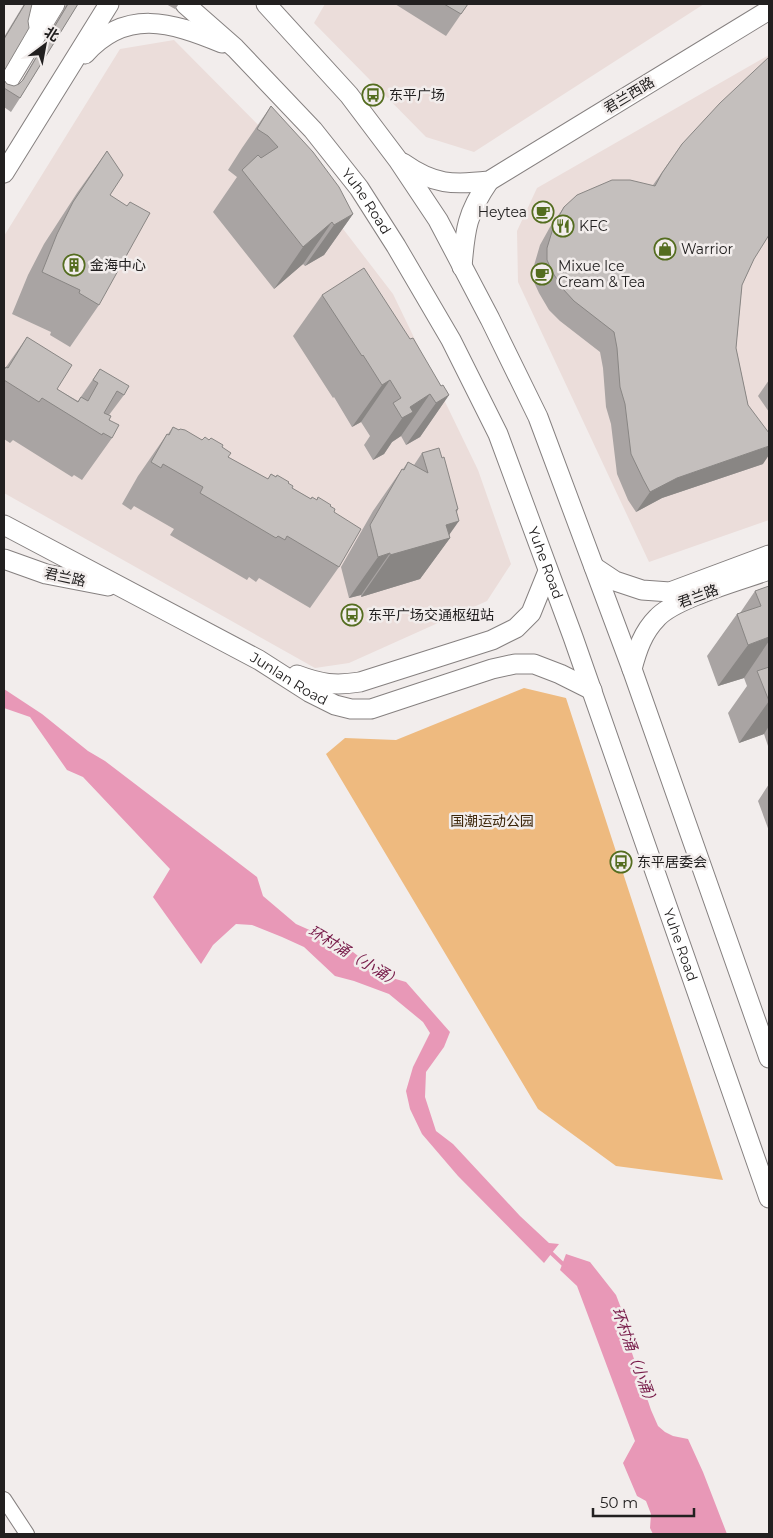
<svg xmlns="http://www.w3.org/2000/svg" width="773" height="1538" font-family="Montserrat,'Noto Sans SC',sans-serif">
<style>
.built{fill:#ebddda}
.green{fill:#eeba7f}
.water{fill:#e898b7}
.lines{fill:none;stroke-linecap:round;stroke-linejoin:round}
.stream{stroke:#e898b7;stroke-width:4}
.street-casing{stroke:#868180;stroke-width:16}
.secondary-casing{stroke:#868180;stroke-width:21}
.street{stroke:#fff;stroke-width:14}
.secondary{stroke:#fff;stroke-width:19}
.wall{fill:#a9a4a3}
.shaded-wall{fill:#898684}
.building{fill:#c4bfbd;stroke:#898684}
.labels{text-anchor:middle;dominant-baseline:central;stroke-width:5;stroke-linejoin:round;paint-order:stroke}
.poi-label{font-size:14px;fill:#222020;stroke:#f2edec;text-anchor:start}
.street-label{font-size:14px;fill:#222020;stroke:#f2edec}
.park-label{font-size:14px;fill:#3c260a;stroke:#f2edec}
.water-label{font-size:15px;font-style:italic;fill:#771b49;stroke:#f2edec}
</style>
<rect width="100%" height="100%" fill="#f2edec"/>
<path class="built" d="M325,4H704L474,152L426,137L314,23Z
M174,40L281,148L393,294L478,470L511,564L487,601L349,663L315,668L4,493V236L120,49Z
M769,55V520L649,562L518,282L517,231L537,188Z"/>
<path class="green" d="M524,688L566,698L723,1180L616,1166L538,1109L326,754L345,738L396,740Z"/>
<path class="water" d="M4,689L42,714L88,751L105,761L257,877L263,896L296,924L314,932L324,929L382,975L406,982L450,1032L444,1047L426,1072L425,1097L436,1131L453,1144L520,1216L549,1243L559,1244L544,1263L458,1176L422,1134L410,1109L406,1091L413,1067L430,1033L423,1022L389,994L354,981L335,976L304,947L282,937L252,925L236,924L213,945L201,964L153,897L170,869L83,777L67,770L30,717L4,708Z
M566,1254L590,1262L616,1295L621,1308L624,1329L651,1410L658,1426L665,1432L673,1436L688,1439L703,1472L727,1534H653L650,1528L651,1514L646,1501L637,1496L623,1463L635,1441L577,1286L560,1270Z"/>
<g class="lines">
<path class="stream" d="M548,1250L565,1266"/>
<g class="street-casing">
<path id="street" d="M4,1499L27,1534"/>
</g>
<g class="secondary-casing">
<g id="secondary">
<path id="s1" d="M185,4L235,48L313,130L359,188L396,246L451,340L498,434L573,637L769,1198"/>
<path d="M266,4L349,95L398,160L438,220L490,319L538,417L632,669L769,1058"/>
<path d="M29,37L37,4"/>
<path d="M85,54C126,8 171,22 222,43"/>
<path d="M4,88L55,4"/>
<path d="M403,163C434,185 453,185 489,181L769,10"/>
<path d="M4,173L109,4"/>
<path d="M462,267C465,229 467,213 489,181"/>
<path id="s2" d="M4,525L259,660L309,692L335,705L351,709H371L492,669L515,664H534L560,674L592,690"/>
<path d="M4,559L46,574L108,586"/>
<path d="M594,567L615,581L642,590L670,592L769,555"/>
<path d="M632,669C637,650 643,632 657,618C675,598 742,580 769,570"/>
<path d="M297,675C321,684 335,686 360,682L492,640L516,628L531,613L548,571"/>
</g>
</g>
<use href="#street" class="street"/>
<use href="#secondary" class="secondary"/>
</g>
<path class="wall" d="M24,4H32L4,71V37Z
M66,4H78L20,98L11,112L4,107V80L7,84L14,86L20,84L66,5Z
M166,4H179L175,9Z
M395,4H468L446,36Z
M271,106L353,214L324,255L305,266L303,264L274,289L213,212L237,177L228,170L242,148Z
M682,144L754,259L742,285L736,348L748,405L763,464L662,498L636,512L628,500L617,474L611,424L606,407L603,368L600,352L560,321L549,310L539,293L533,280V269L540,245L550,227L564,207L653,185Z
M107,151L110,195L99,305L70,347L50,335L51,332L12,314L28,275L44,244L77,193Z
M322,295L410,339L441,386L449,395L420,437L406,445L401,436L392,442L384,454L373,460L364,445L370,436L361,422L352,427L334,397L333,398L293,336Z
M27,337L57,389L78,401L100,369L124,395L109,415L112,438L82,480L74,475L72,477L13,440L10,443L4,439V369L6,367Z
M769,380V412L758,396Z
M173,427L202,440L222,447L228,457L268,479L271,474L288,483L292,488L311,499L330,506L334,512L339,567L310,608L259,578L256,582L249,577L247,580L170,535L174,529L134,506L131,510L122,504L138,476L167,434H168Z
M422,453L442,458L458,509L449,536L450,538L420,579L361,597V595L349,598L341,567L373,511L402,469H403L408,462L414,465Z
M769,586V749L764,734L739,743L728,713L747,686L744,678L718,686L707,656L737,614L740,613L755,591Z
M769,784V831L758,801Z"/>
<path class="shaded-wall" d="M353,214L324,255L305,266L334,225Z
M332,222L303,264L274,289L303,247Z
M390,380L361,422L352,427L382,385Z
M430,394L401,436L392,442L384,454L373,460L410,407Z
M449,395L420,437L406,445L436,403Z
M769,446V455L763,464L662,498L636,512L650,492L677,478Z
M458,509L448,524L459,521L447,538H450L420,579L361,597L390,555L456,510Z
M390,553L361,595L349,598L378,557Z
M769,637V641L744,678L718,686L748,645Z
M769,701V726L764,734L739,743Z"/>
<path class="building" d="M25,4H32L28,21L29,28L4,71V39Z
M68,4H78L20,98L4,88V80L7,84L14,86L19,84L23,80Z
M444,4H468L461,14Z
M769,57V235L754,259L742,285L736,348L748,405L769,433V446L677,478L650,492L643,479L631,454L625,404L620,387L617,348L614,332L574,301L563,289L553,273L547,260V248L554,225L564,207L577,195L612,180H630L655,186L662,173L682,144L720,103Z
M271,106L313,152L339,187L353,214L334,225L332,222L303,247L242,170L258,155L261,158L278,147L268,136L257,129Z
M107,151L123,175L110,195L127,206L130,202L150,213L99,305L79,293L80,290L42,272L57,234L73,202Z
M364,268L410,339L413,338L441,386L443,385L449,395L436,403L430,394L410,407L413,412L402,418L393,403L401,398L390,380L382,385L363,355L362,356L322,295Z
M27,337L72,365L57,389L78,402L81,397L88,401L98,383L93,380L100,369L129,386L124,395L117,391L104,413L111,416L109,420L119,425L112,438L103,433L102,435L42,398L39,402L4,380V370L6,367L8,368Z
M173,427L179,430L180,429L185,430L202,440L205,437L209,440L211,438L223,445L222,447L231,453L228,457L268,479L271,474L276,477L277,475L289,482L288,483L293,486L292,488L311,499L312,497L317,500L318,497L331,505L330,506L335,509L334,512L361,529L339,567L287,536L285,540L278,536L276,538L200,493L203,487L163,464L161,468L151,462L167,434L169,435Z
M439,448L442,458L444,457L458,509L456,510L459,521L446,525L450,538L390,555V553L378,557L370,525L402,469L404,470L408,462L428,473L422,453Z
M769,586V637L748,645L737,614L761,606L755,591Z
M769,667V701L757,671Z"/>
<defs>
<g id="bus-ring" transform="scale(1.125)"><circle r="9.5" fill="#f2edec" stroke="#546d1f" stroke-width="1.5"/><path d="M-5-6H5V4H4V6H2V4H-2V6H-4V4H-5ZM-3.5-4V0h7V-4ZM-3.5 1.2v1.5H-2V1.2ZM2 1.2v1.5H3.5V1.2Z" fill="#546d1f"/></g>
<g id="cafe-ring" transform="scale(1.125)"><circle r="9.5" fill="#f2edec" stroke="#546d1f" stroke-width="1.5"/><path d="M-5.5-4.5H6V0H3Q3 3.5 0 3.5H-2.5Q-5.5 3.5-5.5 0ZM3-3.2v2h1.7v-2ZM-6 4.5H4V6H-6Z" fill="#546d1f"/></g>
<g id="restaurant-ring" transform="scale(1.125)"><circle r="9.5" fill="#f2edec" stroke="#546d1f" stroke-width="1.5"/><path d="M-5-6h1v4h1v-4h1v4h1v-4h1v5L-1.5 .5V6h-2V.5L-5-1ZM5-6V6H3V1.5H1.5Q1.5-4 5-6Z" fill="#546d1f"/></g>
<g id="shop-ring" transform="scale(1.125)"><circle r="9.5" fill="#f2edec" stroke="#546d1f" stroke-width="1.5"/><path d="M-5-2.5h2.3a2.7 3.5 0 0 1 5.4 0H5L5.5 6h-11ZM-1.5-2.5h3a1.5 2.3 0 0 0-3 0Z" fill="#546d1f"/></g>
<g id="building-ring" transform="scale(1.125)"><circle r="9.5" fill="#f2edec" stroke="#546d1f" stroke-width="1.5"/><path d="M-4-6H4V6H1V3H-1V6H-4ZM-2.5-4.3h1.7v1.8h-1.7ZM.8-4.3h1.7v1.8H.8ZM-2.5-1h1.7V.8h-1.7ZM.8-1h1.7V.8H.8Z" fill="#546d1f"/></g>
</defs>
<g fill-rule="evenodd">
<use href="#bus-ring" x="373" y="95"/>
<use href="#cafe-ring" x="543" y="212"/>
<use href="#restaurant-ring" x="563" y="226"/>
<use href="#shop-ring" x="665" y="249"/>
<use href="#building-ring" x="74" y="265"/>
<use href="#cafe-ring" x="542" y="274"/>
<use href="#bus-ring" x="352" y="615"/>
<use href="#bus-ring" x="621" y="862"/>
</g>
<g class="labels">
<g class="poi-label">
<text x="389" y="95">东平广场</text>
<text x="527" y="212" text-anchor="end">Heytea</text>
<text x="579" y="226">KFC</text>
<text x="681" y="249">Warrior</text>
<text x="90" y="265">金海中心</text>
<text x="558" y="266">Mixue Ice<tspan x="558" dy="16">Cream &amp; Tea</tspan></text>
<text x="368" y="615">东平广场交通枢纽站</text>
<text x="637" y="862">东平居委会</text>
</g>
<g class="street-label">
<text transform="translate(629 95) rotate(-31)">君兰西路</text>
<text stroke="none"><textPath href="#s1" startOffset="269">Yuhe Road</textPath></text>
<text stroke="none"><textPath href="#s1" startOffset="674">Yuhe Road</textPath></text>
<text transform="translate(65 577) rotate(12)">君兰路</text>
<text transform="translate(698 596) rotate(-20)">君兰路</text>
<text stroke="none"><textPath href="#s2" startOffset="324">Junlan Road</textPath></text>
<text stroke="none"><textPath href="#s1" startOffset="1079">Yuhe Road</textPath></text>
</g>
<g class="park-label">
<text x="492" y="821">国潮运动公园</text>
</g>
<g class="water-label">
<text transform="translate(355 956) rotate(31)">环村涌（小涌）</text>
<text transform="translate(635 1357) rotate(70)">环村涌（小涌）</text>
</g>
</g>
<rect width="773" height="1538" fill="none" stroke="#222020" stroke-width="10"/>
<g transform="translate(45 45) rotate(32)" stroke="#f2edec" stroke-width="4" paint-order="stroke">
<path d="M0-4L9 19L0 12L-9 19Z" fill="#222020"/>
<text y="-8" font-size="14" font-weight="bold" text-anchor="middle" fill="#222020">北</text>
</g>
<path d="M593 1508v8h101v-8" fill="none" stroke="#222020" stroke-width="2.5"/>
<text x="600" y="1508" font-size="15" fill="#222020" stroke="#f2edec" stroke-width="4" paint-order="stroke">50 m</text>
</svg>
